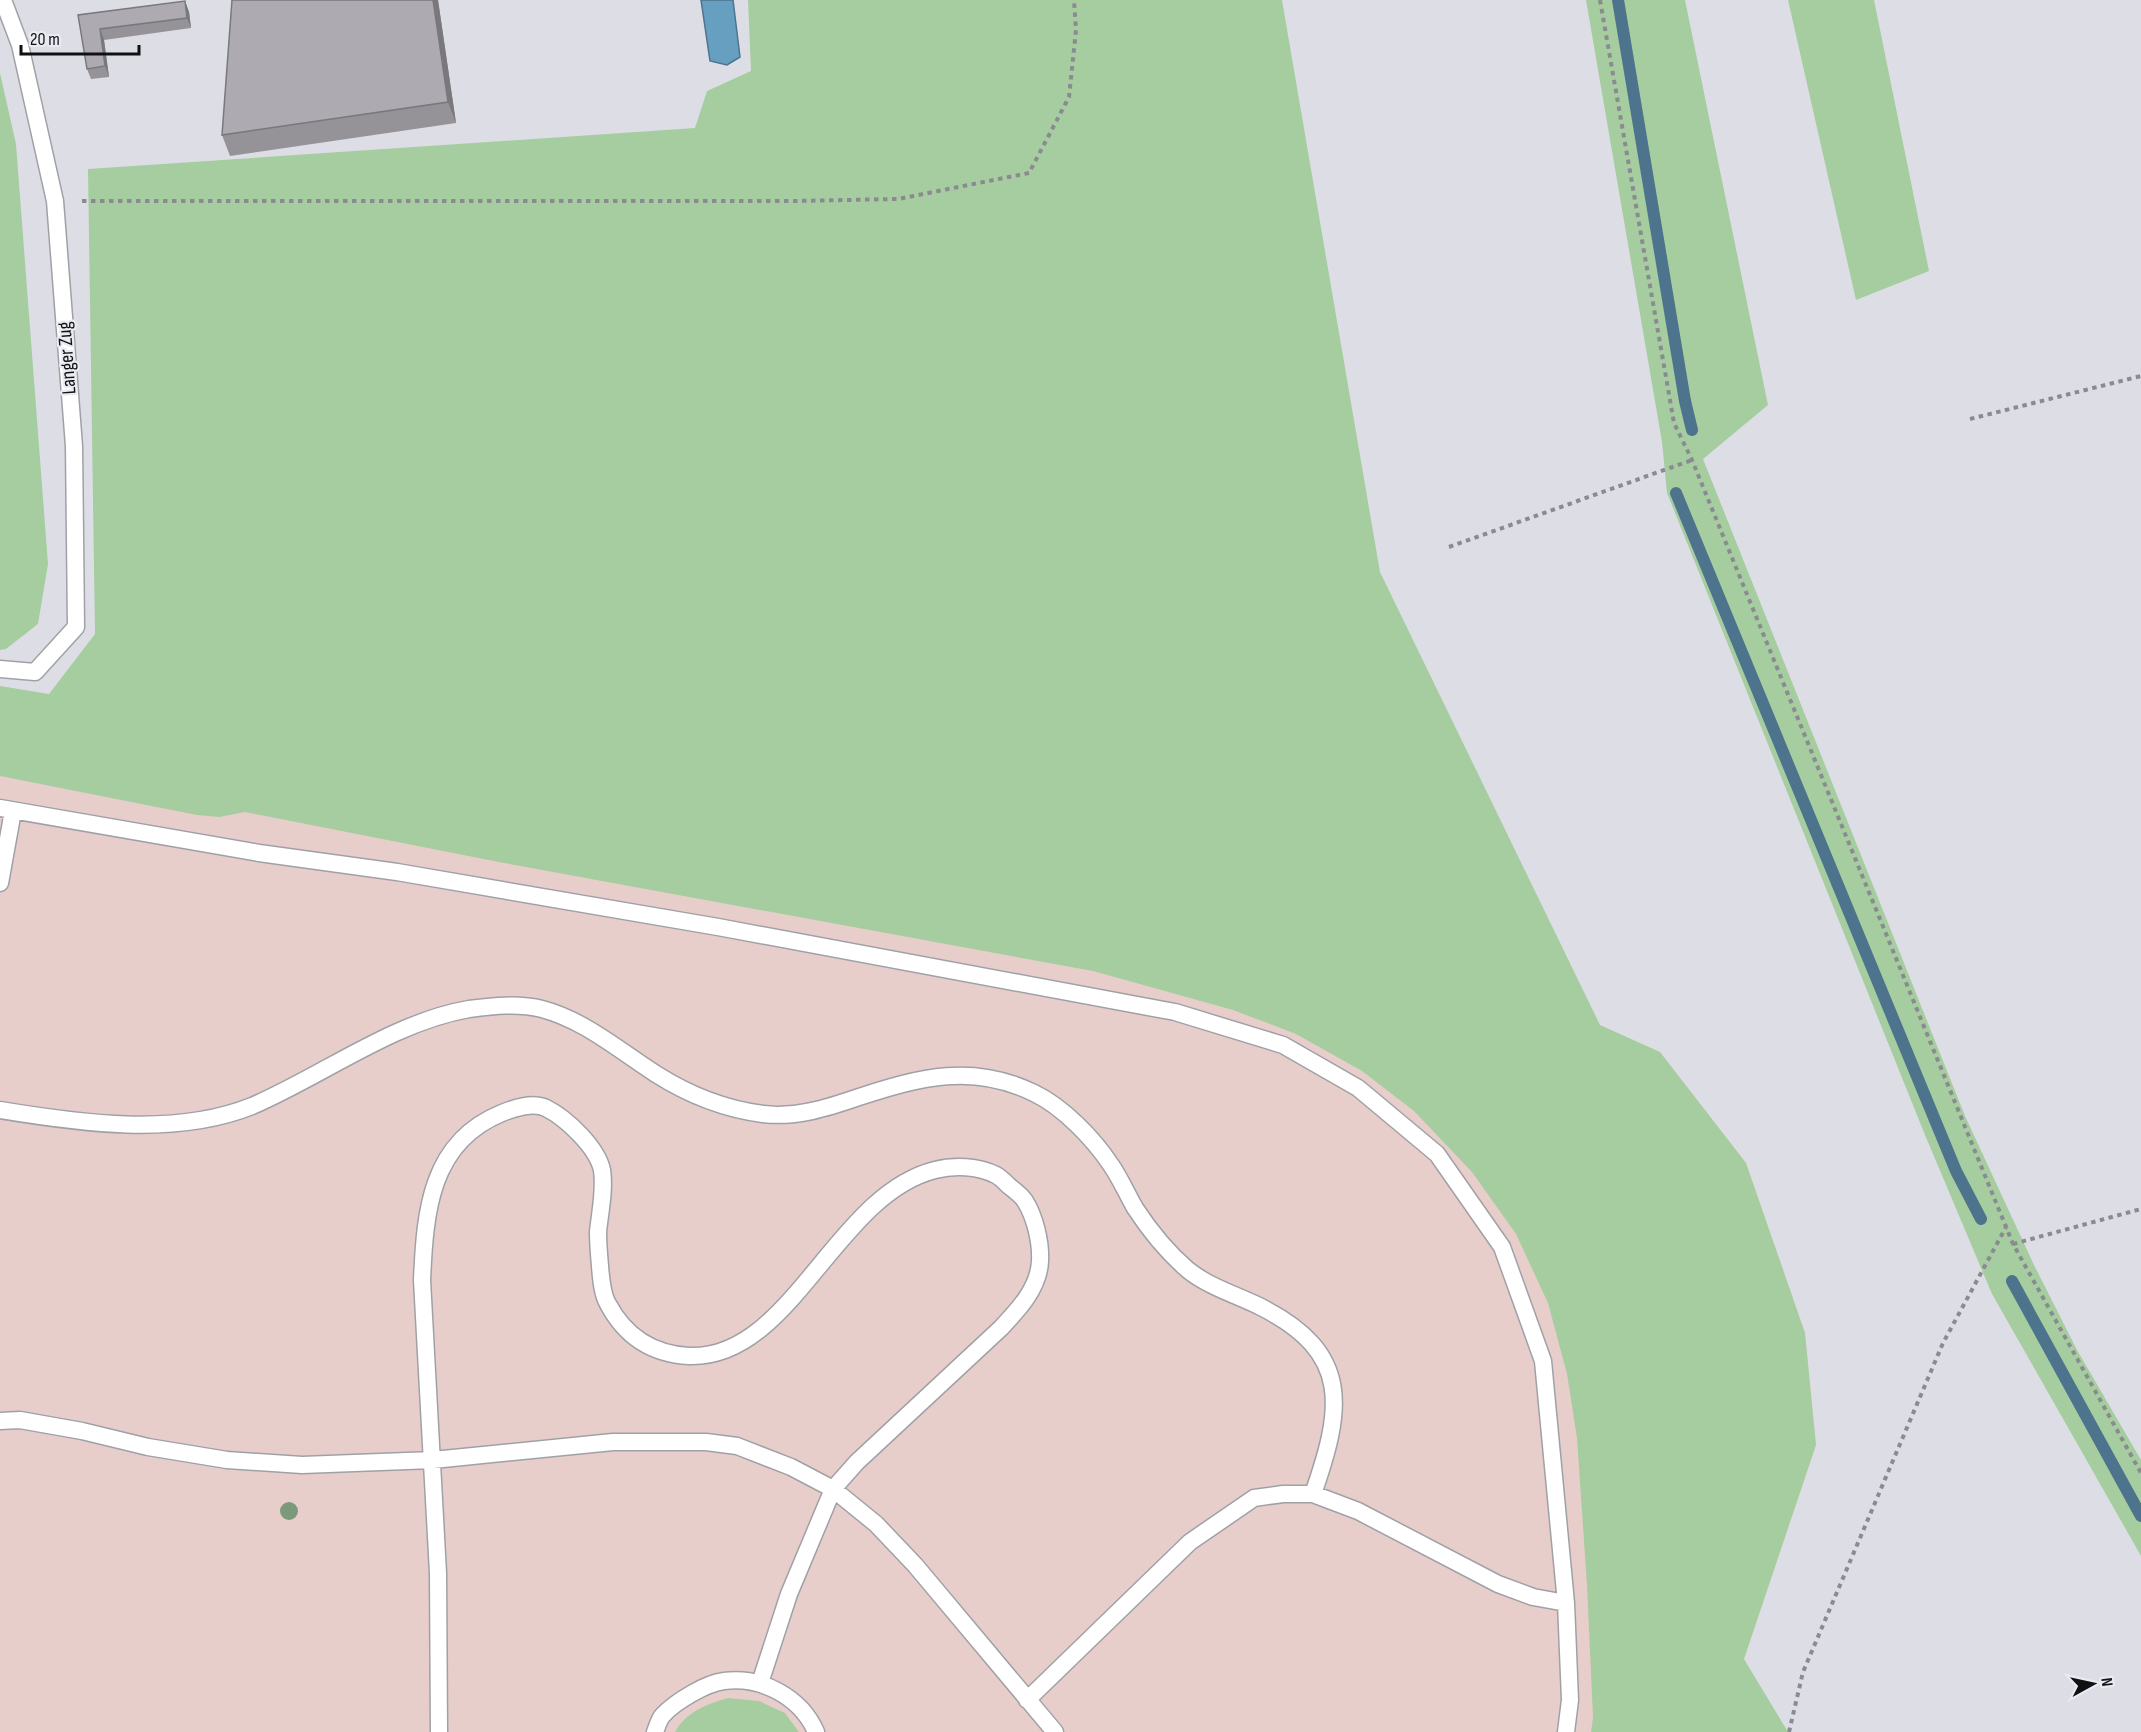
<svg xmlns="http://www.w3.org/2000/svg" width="2141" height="1732" font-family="'Sofia Sans Condensed',sans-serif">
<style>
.commercial{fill:#e8cecb}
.green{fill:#a6cd9f}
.water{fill:#679fc0;stroke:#4d748c;stroke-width:1.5}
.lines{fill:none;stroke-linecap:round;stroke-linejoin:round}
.stream{stroke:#4d748c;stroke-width:12}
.lane-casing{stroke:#a0a1a7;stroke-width:19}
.path{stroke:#8a8b90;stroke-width:4;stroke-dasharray:4.5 4.5;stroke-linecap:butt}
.lane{stroke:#fff;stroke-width:16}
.tree{fill:#7c997b}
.wall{fill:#959398}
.shaded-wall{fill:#79787c}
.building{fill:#adabb1;stroke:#79787c;stroke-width:1.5}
.labels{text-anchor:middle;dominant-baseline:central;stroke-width:4.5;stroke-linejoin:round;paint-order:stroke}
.street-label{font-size:20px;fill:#111113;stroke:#eaebf2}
</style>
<rect width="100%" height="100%" fill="#dddee5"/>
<path class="commercial" d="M0,686L195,721L1660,1052L1746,1163L1805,1333L1816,1445L1744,1659L1745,1732H0Z"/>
<path class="green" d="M748,0H1282L1380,572L1600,1025L1660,1052L1746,1163L1805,1333L1816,1445L1744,1659L1788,1732H1591L1593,1718L1587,1585L1577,1438L1567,1374L1548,1303L1516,1234L1472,1172L1414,1111L1362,1071L1296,1034L1233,1010L1093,971L504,863L245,812L219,817L197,815L0,776V686L49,694L95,634L88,169L695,128L707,91L751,71Z
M1586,0H1685L1768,405L1703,459L1965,1116L2034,1265L2077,1350L2141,1460V1556L1992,1294L1925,1135L1667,493L1662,442Z
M1788,0H1874L1929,271L1856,300Z
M0,73L16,144L48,564L38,624L6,649L0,650Z
M728,1698L759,1701L785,1713L799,1732H675C686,1712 707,1704 728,1698Z"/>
<path class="water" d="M701,0H733L740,57L727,65L710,61Z"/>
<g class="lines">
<path class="stream" d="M1618,0L1685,401L1692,430
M1676,493L1956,1171L1981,1219
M2012,1281L2141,1516"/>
<g class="lane-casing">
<path id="lane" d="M0,669L35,672L76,627L74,446L55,201L20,45L3,0
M0,808L259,853L397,872L718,927L1175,1012L1283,1045L1358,1088L1437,1154L1502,1247L1543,1361L1566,1603L1570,1700L1566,1732
M0,883L13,811
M0,1110C79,1123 175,1137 252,1106C322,1076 393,1022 469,1009C493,1006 518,1003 542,1009C584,1020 620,1051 656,1074C689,1095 724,1109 763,1114C796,1118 827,1108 859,1097C920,1077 973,1063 1034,1093C1063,1107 1093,1138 1111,1165C1120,1178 1127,1194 1135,1208C1150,1231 1167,1252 1188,1270C1209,1287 1237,1295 1261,1307C1352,1353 1343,1408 1313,1494H1283L1254,1498L1190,1542L1027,1700
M0,1421L20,1420L82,1431L148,1447L227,1460L302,1465L433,1460L613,1442H706L737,1446L791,1467L833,1489L876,1524L915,1565L1055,1732
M1313,1494L1358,1511L1498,1584L1533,1597L1566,1603
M439,1732L438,1573L422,1280C425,1212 430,1142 502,1113C514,1108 534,1102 546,1108C566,1118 597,1147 602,1170C605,1190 600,1212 598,1232C598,1243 599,1255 600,1266C601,1278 602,1294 608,1304C625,1336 652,1354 689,1356C791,1360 835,1195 935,1170C954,1165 978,1166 996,1175C1000,1177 1005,1182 1009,1186C1014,1190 1021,1195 1025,1201C1035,1217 1041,1242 1040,1261C1039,1288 1018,1310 1001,1328L857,1462L833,1489L789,1594L760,1683
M655,1732C657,1727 659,1719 663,1715C675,1702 706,1683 724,1681C761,1676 801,1697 816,1732"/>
</g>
<path class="path" d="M1600,0L1674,423L1692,460L2013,1244L2141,1473
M82,201H792L898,199L1029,173L1069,97L1076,30L1074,0
M1970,419L2141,376
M1449,547L1692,460
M2013,1244L2141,1209
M1789,1732L1803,1672L1943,1343L2006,1227"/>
<use href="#lane" class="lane"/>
</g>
<circle class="tree" cx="289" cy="1511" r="9"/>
<path class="wall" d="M232,0H438L456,123L230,156L222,135Z
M185,1L189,12L191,28L104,40L109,77L91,79L87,69L78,15Z"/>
<path class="shaded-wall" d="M433,0H438L456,123L448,102Z
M185,1L189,12L191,28L187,18Z
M100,29L104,40L109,77L105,66Z"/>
<path class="building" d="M232,0H433L448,102L222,135Z
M185,1L187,18L100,29L105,66L87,69L78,15Z"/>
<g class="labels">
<g class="street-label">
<text transform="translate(67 358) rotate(-94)">Langer Zug</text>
</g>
</g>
<g transform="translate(2093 1684) rotate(82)" stroke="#eaebf2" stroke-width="4.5" paint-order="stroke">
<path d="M0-4.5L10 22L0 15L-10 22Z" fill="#111113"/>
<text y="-9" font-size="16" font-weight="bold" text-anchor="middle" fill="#111113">N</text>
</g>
<path d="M21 45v9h118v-9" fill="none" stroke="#111113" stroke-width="3"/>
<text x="30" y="45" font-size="18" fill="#111113" stroke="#eaebf2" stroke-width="4.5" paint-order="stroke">20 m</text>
</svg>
